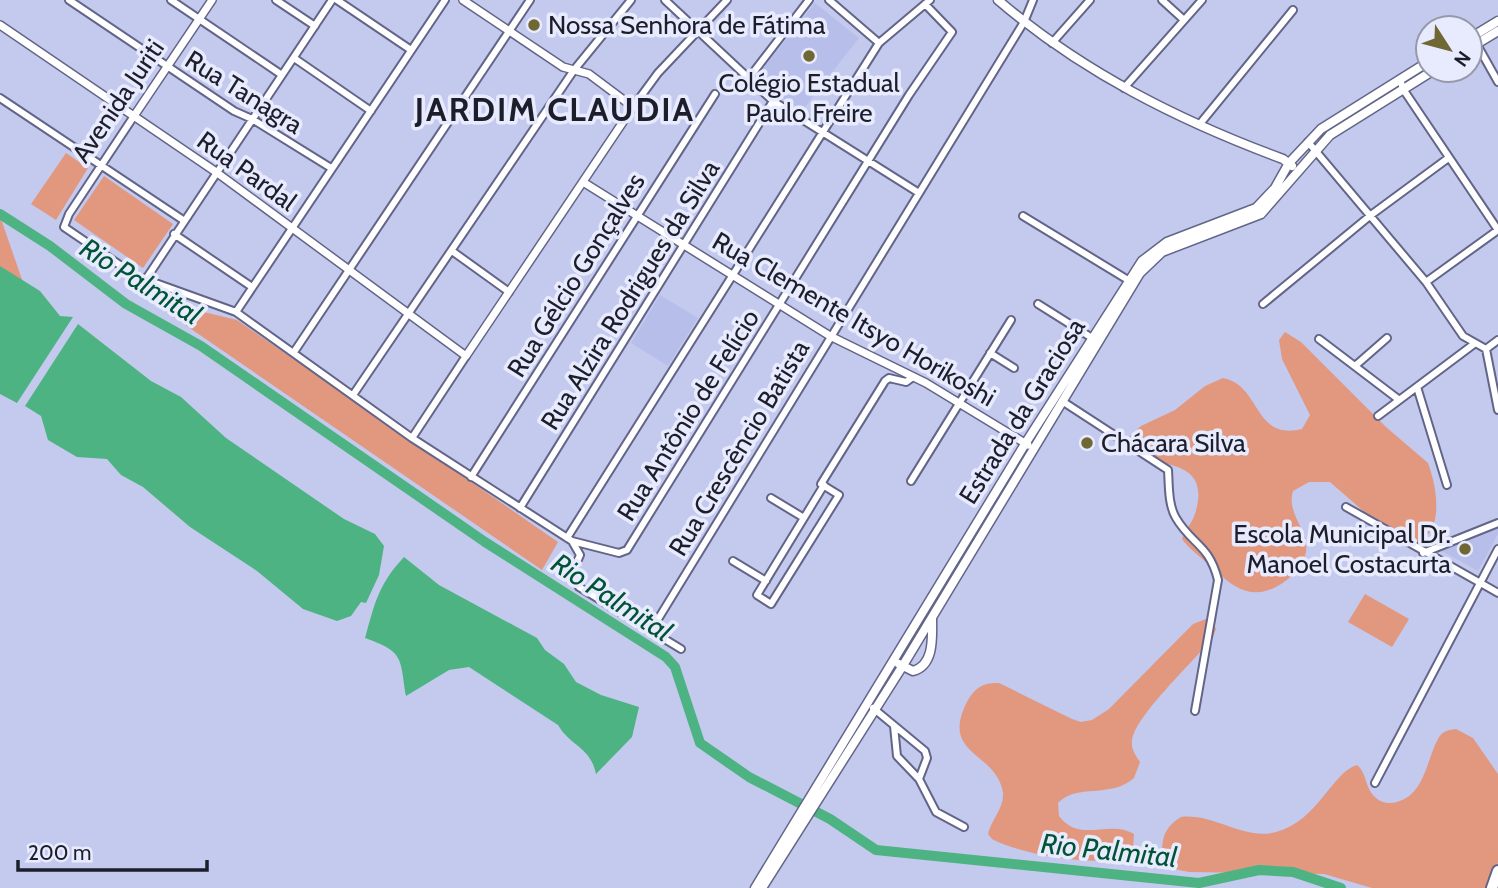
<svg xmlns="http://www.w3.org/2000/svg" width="1498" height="888" font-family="Cabin,sans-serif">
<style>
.built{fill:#b8beea}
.green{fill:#e1987f}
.water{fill:#4eb382}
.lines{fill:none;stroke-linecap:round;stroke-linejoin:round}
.river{stroke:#4eb382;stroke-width:10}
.minor-casing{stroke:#626587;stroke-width:10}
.tertiary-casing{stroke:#626587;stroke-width:10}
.secondary-casing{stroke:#626587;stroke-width:11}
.motorway-casing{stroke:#626587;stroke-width:14}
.minor{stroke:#fff;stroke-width:6}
.tertiary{stroke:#fff;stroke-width:7}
.secondary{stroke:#fff;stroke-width:8}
.motorway{stroke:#fff;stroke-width:10}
.poi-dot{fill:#706834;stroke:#e8ebfe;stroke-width:2.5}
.labels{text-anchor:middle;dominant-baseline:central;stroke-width:7;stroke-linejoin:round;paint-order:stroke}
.poi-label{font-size:26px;fill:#1d1e2c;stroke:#e8ebfe;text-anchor:start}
.street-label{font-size:26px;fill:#1d1e2c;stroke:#e8ebfe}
.water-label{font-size:28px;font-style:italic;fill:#005435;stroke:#e8ebfe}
.district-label{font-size:33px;font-weight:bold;letter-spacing:2px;fill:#1d1e2c;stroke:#e8ebfe}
</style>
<rect width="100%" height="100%" fill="#c4c9ee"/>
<path class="built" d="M815,3L859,38L801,112L757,76Z
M660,295L698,318L668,366L631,343Z
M1498,526V534L1478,571L1440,550Z"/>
<path class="green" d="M66,153L88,168L56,220L31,204Z
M104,176L173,224L143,268L74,220Z
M0,216L27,294L0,279Z
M146,298L237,320L558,542L542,570Z
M1285,332L1301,342L1386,427L1428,463C1437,487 1446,536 1413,543L1378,524L1330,482H1309L1293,491C1286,514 1309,530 1306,552C1304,564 1294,575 1284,582C1252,604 1233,587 1209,565C1200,556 1190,550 1182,539C1185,530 1192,523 1195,514C1214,452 1148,471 1127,448L1128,438L1141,426L1175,410L1205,386L1223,378C1261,385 1253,441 1302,429L1310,415L1282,359L1279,340Z
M1365,594L1409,619L1392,647L1348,622Z
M1206,619L1212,621L1216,629L1213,637C1196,660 1132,718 1132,742C1131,749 1136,756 1140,762L1134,778C1110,799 1077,783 1058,803L1059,816C1080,844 1108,819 1134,834L1133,849L1128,857C1096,867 1022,855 992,839L988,834C991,820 1004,808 1003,793C997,751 938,756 968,700C975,687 985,682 999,683L1072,719L1081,722L1092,720L1109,709L1193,624Z
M1456,729L1473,738L1498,774V862L1489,888H1372L1324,874L1189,872L1174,869L1163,858C1160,840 1165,826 1181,817C1214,813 1244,841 1276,832C1318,821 1332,772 1357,765C1367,773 1365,789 1376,798C1381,803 1390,804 1397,802C1425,794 1426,761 1438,739C1442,731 1448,730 1456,729Z"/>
<path class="water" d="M0,266L40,291L60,316L73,317L17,403L0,394Z
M78,324L151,381L181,397L226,438L344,519L375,534L384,546L379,575L366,603L361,602L351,616L337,621L303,609L257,571L190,527L143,487L121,475L107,459L77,457L48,440L41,416L25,406Z
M404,557L439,585L537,638L545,650L564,664L576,682L601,695L639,707L632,737L596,774C590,746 571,747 558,725L469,667L449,670L406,696C400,657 404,652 365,638C375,603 378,585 404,557Z"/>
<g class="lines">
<path class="river" d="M0,214L50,246L126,304L201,346L485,542L666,657L675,667L700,743L749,777L830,819L876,850L1199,883L1259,870L1293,872L1341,888"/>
<g class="minor-casing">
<path id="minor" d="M69,0L234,111L252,119L331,168
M171,0L282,75
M276,0L315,26
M337,0L411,50
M665,0L773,101L919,193
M829,0L879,43
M1162,0L1184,20
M1475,41L1498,82
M1052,43L1090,0
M294,58L371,111
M749,78L809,0
M1400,79L1403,89L1498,230
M1124,88L1202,0
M0,98L183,220
M633,107L658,73L727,0
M134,116L69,214L64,227L136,276L236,312L412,438L572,541L619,553L627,550L909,95L952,32L925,4
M1199,125L1293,10
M1308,142L1426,282L1463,336L1486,349
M1023,216L1128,280
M174,234L252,287
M452,251L509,292
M146,279L332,0
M1426,282L1498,230
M1038,304L1092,338
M1263,304L1371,215L1447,159
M236,312L445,0
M1319,339L1398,399
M1486,349L1498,410
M1486,349L1498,340
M294,352L530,0
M990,353L1014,368
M1355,366L1387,338
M1417,387L1447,485
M353,395L574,70L631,0
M1062,401L1168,470C1169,484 1168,505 1176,518C1192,545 1209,544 1218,580L1195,711
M1378,416L1474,344
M412,438L466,356
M471,477L715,94
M911,481L1011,320
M824,485L757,595L771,604L839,495L821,484L885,381L889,378L906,382L913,377
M771,498L804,518
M1346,507L1498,593
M520,508L773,101
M567,538L879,43L930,0
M572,541L580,555L572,573L579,587L681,649
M1423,553L1498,523
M733,561L766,581
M652,629L1024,22L1033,0
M873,708L925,751L927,758L919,779L936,812L964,827
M894,726L897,756L919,779
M1375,783L1498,549"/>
</g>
<g class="tertiary-casing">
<path id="tertiary" d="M0,25L216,172L466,356L633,107L589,74L563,67L463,0
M134,116L212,0
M583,182L830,336L926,383L1028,445"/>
</g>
<g class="secondary-casing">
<path id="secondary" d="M998,0C1082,72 1180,121 1283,159L1292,166
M1470,38L1498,21
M1470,48L1498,31
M899,664L913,671C935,665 932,636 932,618
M755,888L1025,444L1142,261L1167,242L1256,208L1275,188L1289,163L1321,129L1428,62
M762,888L902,667L1140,273L1162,252L1261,214L1330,135L1434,70"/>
</g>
<g class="motorway-casing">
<path id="motorway" d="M1492,888L1498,871"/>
</g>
<use href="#minor" class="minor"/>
<use href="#tertiary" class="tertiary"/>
<use href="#secondary" class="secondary"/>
<use href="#motorway" class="motorway"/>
</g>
<g class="poi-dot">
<circle cx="534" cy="25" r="7"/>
<circle cx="809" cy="56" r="7"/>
<circle cx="1087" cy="443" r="7"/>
<circle cx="1465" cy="549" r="7"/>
</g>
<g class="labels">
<g class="poi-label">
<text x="548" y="25">Nossa Senhora de Fátima</text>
<text x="809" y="83" text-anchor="middle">Colégio Estadual<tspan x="809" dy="30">Paulo Freire</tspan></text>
<text x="1101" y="443">Chácara Silva</text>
<text x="1451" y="534" text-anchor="end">Escola Municipal Dr.<tspan x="1451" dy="30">Manoel Costacurta</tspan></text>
</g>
<g class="street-label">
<text transform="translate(244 92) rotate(32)">Rua Tanagra</text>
<text transform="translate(118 101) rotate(-56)">Avenida Juriti</text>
<text transform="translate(247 171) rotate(36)">Rua Pardal</text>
<text transform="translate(576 275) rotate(-58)">Rua Gélcio Gonçalves</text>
<text transform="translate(630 295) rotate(-58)">Rua Alzira Rodrigues da Silva</text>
<text transform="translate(854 319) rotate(30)">Rua Clemente Itsyo Horikoshi</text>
<text transform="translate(1022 411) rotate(-58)">Estrada da Graciosa</text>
<text transform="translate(688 415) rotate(-58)">Rua Antônio de Felício</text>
<text transform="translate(739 448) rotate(-59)">Rua Crescêncio Batista</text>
</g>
<g class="water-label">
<text transform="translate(141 281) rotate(32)">Rio Palmital</text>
<text transform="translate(612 597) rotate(33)">Rio Palmital</text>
<text transform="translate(1109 850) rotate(6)">Rio Palmital</text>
</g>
<g class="district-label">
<text x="555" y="109">JARDIM CLAUDIA</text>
</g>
</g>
<g transform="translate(1449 49) rotate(126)"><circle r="33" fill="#e8ebfe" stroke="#9799aa" stroke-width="2"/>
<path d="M0-5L12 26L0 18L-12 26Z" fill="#706834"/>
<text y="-10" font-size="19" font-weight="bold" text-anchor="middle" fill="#1d1e2c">N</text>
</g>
<path d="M18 860v10h189v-10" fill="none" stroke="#1d1e2c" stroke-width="3.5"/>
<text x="28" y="860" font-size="21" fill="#1d1e2c" stroke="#e8ebfe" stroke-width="5" paint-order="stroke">200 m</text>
</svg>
